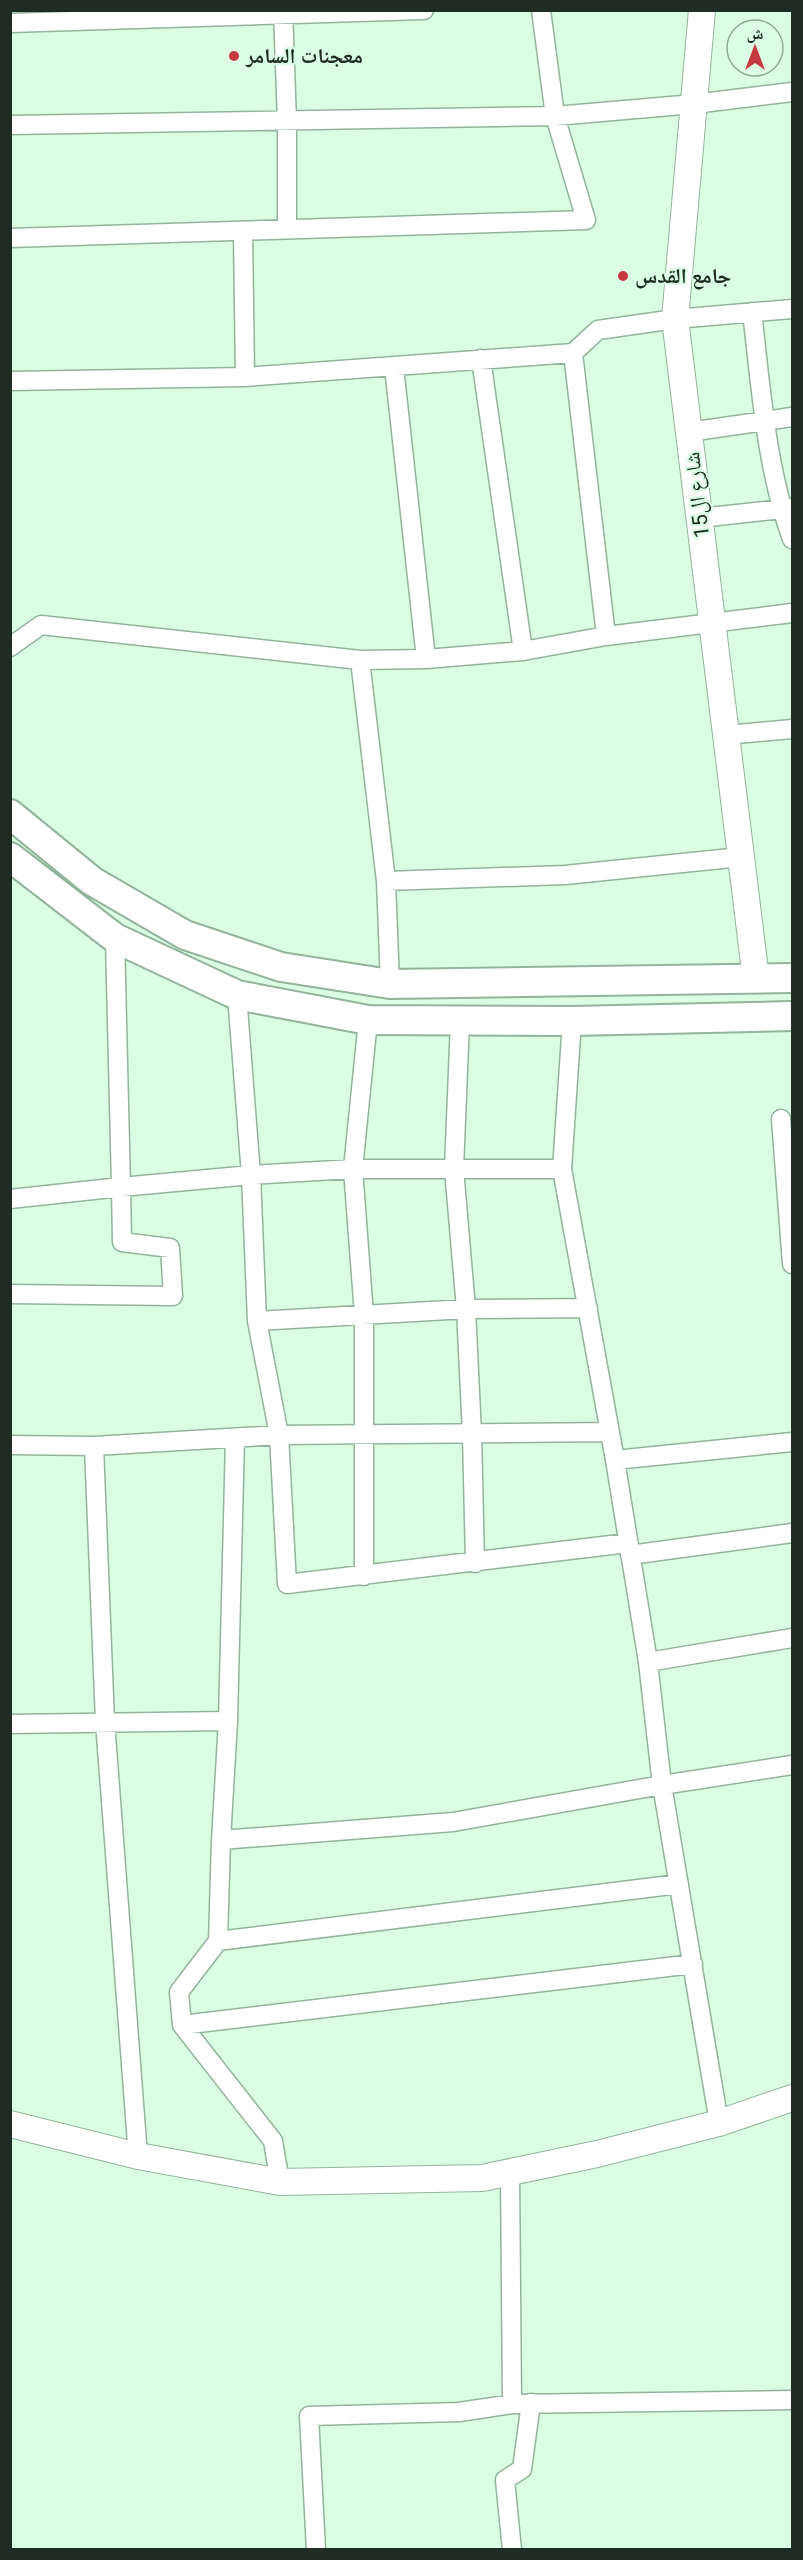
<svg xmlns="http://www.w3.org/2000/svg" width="803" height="2560" font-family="Roboto,'Noto Naskh Arabic',sans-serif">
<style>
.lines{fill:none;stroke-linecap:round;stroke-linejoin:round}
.street-casing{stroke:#93b49c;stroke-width:21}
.secondary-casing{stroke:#93b49c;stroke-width:28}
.primary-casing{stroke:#93b49c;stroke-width:32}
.street{stroke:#fff;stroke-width:18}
.secondary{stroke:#fff;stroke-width:26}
.primary{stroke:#fff;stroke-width:28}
.poi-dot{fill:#c83841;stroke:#dafde3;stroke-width:2}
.labels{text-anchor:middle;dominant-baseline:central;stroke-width:4.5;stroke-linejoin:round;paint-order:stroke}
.poi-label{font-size:21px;font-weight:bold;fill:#1f2c23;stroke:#dafde3;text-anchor:start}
.street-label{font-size:21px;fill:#1f2c23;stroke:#dafde3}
</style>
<rect width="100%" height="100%" fill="#dafde3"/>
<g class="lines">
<g class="street-casing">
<path id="street" d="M283,10L287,122V228
M10,23L424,10
M10,125L555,116L694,104L792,92
M243,232L245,377
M10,238L586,220L555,116L541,10
M752,312C761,388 766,467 792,539
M481,359L523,651
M394,367L426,659
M10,381L245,377L573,353
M689,432L792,417
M700,518L792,508
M606,636L573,353L598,330L675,319L792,309
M10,647L41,625L360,660L426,659L523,651L606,636L792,613
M360,660L386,881L390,984
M726,735L792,729
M386,881L565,875L741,857
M237,995L251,1175L257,1321L279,1435L287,1584L628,1543
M460,1021L454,1169L466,1309L472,1434L475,1563
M572,1021L562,1169L615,1460L648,1662L662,1785L719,2123
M781,1119L792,1264
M10,1199L121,1187L115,938
M10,1294L173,1296L170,1248L122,1242L121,1187L251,1175L353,1169H562
M257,1321L466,1309L588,1308
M235,1438L228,1721L221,1840L218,1941L179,1992L182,2025L273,2141L280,2182
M10,1445L94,1446L279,1435L610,1432
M94,1446L105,1722L138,2156
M615,1460L792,1442
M630,1555L792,1533
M364,1576V1315L353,1169L368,1020
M648,1662L792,1638
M10,1724L228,1721
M221,1840L453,1822L662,1785L792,1765
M218,1941L679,1884
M182,2025L693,1964
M510,2172L512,2404
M316,2550L309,2416L459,2412L512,2404L792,2400
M512,2550L505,2480L522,2469L531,2403"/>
</g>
<g class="secondary-casing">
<path id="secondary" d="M702,10L675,319L756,979
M10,2124L138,2156L280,2182L482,2178L597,2154L719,2123L792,2098"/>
</g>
<g class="primary-casing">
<path id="primary" d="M10,814L92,881L185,935L281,967L390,984L792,978
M10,857L115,938L237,995L368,1020L572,1021L792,1016"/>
</g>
<use href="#street" class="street"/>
<use href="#secondary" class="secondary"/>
<use href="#primary" class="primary"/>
</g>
<g class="poi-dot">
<circle cx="234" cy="56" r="6"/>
<circle cx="623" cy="276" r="6"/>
</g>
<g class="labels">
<g class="poi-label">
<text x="246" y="56">معجنات السامر</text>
<text x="635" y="276">جامع القدس</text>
</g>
<g class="street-label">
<text transform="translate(697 495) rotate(-97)">شارع ال15</text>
</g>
</g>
<rect width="803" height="2560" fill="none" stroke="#1f2c23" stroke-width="24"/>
<g transform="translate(755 48)"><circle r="28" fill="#dafde3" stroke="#8fa996" stroke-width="1.5"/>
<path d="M0-4.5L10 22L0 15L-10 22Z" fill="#c83841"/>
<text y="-9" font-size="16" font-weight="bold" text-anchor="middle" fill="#1f2c23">ش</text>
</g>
</svg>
